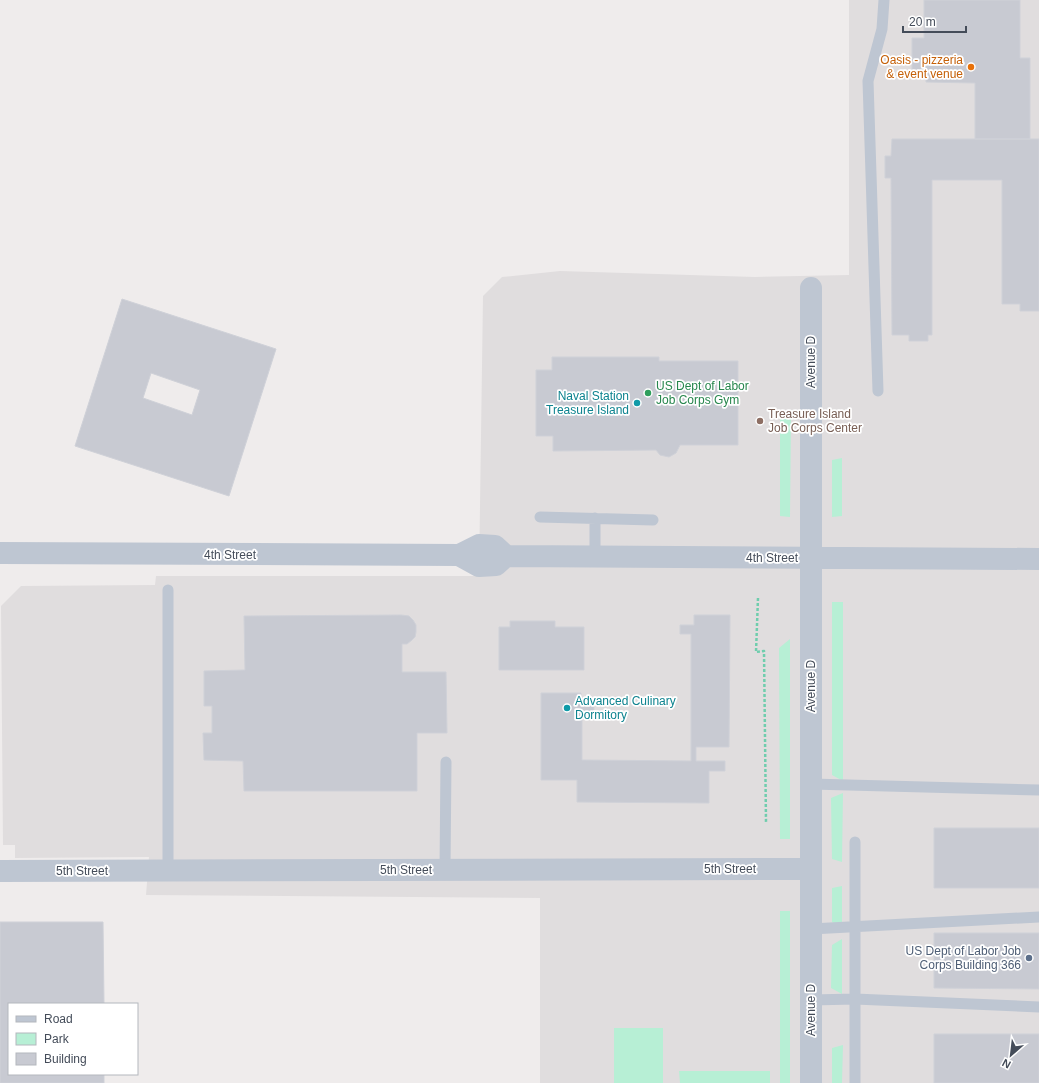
<svg xmlns="http://www.w3.org/2000/svg" width="1039" height="1083" font-family="Arial,sans-serif">
<style>
.education{fill:#e0ddde}
.green{fill:#b7efd5}
.building{fill:#c8cad2;stroke:#cfd1d8;fill-rule:evenodd}
.lines{fill:none;stroke-linecap:round;stroke-linejoin:round}
.path{stroke:#6fcdad;stroke-width:2.5;stroke-dasharray:3 2;stroke-linecap:butt}
.service{stroke:#bec6d2;stroke-width:11}
.minor{stroke:#bec6d2;stroke-width:22}
.food-dot{fill:#e8710a;stroke:#fff;stroke-width:1.5}
.leisure-dot{fill:#2e9e5b;stroke:#fff;stroke-width:1.5}
.culture-dot{fill:#0f9aa8;stroke:#fff;stroke-width:1.5}
.education-dot{fill:#8d6e63;stroke:#fff;stroke-width:1.5}
.service-dot{fill:#5c6f8a;stroke:#fff;stroke-width:1.5}
.labels{text-anchor:middle;dominant-baseline:central;stroke-width:3.5;stroke-linejoin:round;paint-order:stroke}
.food-label{font-size:12px;fill:#c56008;stroke:#fff;text-anchor:end}
.street-label{font-size:12px;fill:#444c59;stroke:#fff}
.leisure-label{font-size:12px;fill:#27864d;stroke:#fff;text-anchor:start}
.culture-label{font-size:12px;fill:#0d838f;stroke:#fff;text-anchor:end}
.education-label{font-size:12px;fill:#785e54;stroke:#fff;text-anchor:start}
.service-label{font-size:12px;fill:#4e5e75;stroke:#fff;text-anchor:end}
</style>
<rect width="100%" height="100%" fill="#efecec"/>
<path class="education" d="M849,0H1039V1083H540V898L146,895L149,857L15,858V845H3L1,606L21,586L155,585L156,576H479L483,296L502,277L560,271L755,277L849,275Z"/>
<path class="green" d="M780,410L791,414L790,517L780,516Z
M842,458V516L832,517V460Z
M832,602H843V781L832,775Z
M790,639V839H780L779,648Z
M843,793L842,862L832,859L831,798Z
M842,886V927L832,922V888Z
M780,911H790V1083H780Z
M842,939V994L831,988L832,945Z
M614,1028H663V1083H614Z
M843,1045L842,1083H832V1048Z
M679,1071H770V1083H680Z"/>
<path class="building" d="M924,0H1020V58H1030V139H975V83L926,82V76H912V38H924Z
M892,139H1039V311H1020V304H1002V180H932V335H928V341H909V335H892L891,178H885V156H891Z
M122,299L276,349L229,496L75,446ZM151,373L200,390L192,415L143,398Z
M552,357H659V361H738V445H680L676,453L669,457L660,455L656,450L553,451V436H536V370H552Z
M401,615L409,616L413,620L416,625V632L415,637L412,640L407,644H402V672H446L447,733H417V791H244L243,761L204,760L203,733H212V706H204V671L245,670L244,616Z
M694,615H730L729,747H696V761H725V771H709V803L577,802V780H541V693H581V703H594V712H582V760L691,761V634H680V625H694Z
M510,621H555V627H584V670H499V627H510Z
M934,828H1039V888H934Z
M0,922H103L104,1004H9V1074H104V1083H0Z
M934,933H1039V989L934,988Z
M934,1034H1039V1083H934Z"/>
<g class="lines">
<path class="path" d="M758,598L756,652L764,651L766,822"/>
<path class="service" d="M878,391L868,81L882,29L884,0
M540,517L653,520
M595,518V557
M168,590V871
M811,784L1039,790
M445,870L446,762
M811,929L1039,917
M811,1000L855,999L1039,1007
M855,1083V842"/>
<path class="minor" d="M479,545L495,546L506,556L496,565L479,566L459,555Z
M0,553L459,555
M506,556L1039,559
M0,871L811,869
M811,1083V288"/>
</g>
<circle class="food-dot" cx="971" cy="67" r="4"/>
<circle class="leisure-dot" cx="648" cy="393" r="4"/>
<g class="culture-dot">
<circle cx="637" cy="403" r="4"/>
<circle cx="567" cy="708" r="4"/>
</g>
<circle class="education-dot" cx="760" cy="421" r="4"/>
<circle class="service-dot" cx="1029" cy="958" r="4"/>
<g class="labels">
<g class="food-label">
<text x="963" y="60">Oasis - pizzeria<tspan x="963" dy="14">&amp; event venue</tspan></text>
</g>
<g class="street-label">
<text transform="translate(811 362) rotate(-90)">Avenue D</text>
<text x="230" y="555">4th Street</text>
<text x="772" y="558">4th Street</text>
<text transform="translate(811 686) rotate(-90)">Avenue D</text>
<text x="730" y="869">5th Street</text>
<text x="406" y="870">5th Street</text>
<text x="82" y="871">5th Street</text>
<text transform="translate(811 1010) rotate(-90)">Avenue D</text>
</g>
<g class="leisure-label">
<text x="656" y="386">US Dept of Labor<tspan x="656" dy="14">Job Corps Gym</tspan></text>
</g>
<g class="culture-label">
<text x="629" y="396">Naval Station<tspan x="629" dy="14">Treasure Island</tspan></text>
<text x="575" y="701" text-anchor="start">Advanced Culinary<tspan x="575" dy="14">Dormitory</tspan></text>
</g>
<g class="education-label">
<text x="768" y="414">Treasure Island<tspan x="768" dy="14">Job Corps Center</tspan></text>
</g>
<g class="service-label">
<text x="1021" y="951">US Dept of Labor Job<tspan x="1021" dy="14">Corps Building 366</tspan></text>
</g>
</g>
<rect x="8" y="1003" width="130" height="72" fill="#ffffff" stroke="#b4b7bd"/>
<rect x="16" y="1016" width="20" height="6" fill="#bec6d2" stroke="#b4b7bd"/>
<text x="44" y="1023" font-size="12" fill="#444c59">Road</text>
<rect x="16" y="1033" width="20" height="12" fill="#b7efd5" stroke="#b4b7bd"/>
<text x="44" y="1043" font-size="12" fill="#444c59">Park</text>
<rect x="16" y="1053" width="20" height="12" fill="#c8cad2" stroke="#b4b7bd"/>
<text x="44" y="1063" font-size="12" fill="#444c59">Building</text>
<g transform="translate(1011 1055) rotate(208)" stroke="#ffffff" stroke-width="3" paint-order="stroke">
<path d="M0-3L7 15L0 10L-7 15Z" fill="#444c59"/>
<text y="-6" font-size="11" font-weight="bold" text-anchor="middle" fill="#444c59">N</text>
</g>
<path d="M903 26v6h63v-6" fill="none" stroke="#444c59" stroke-width="2"/>
<text x="909" y="26" font-size="12" fill="#444c59" stroke="#ffffff" stroke-width="3" paint-order="stroke">20 m</text>
</svg>
